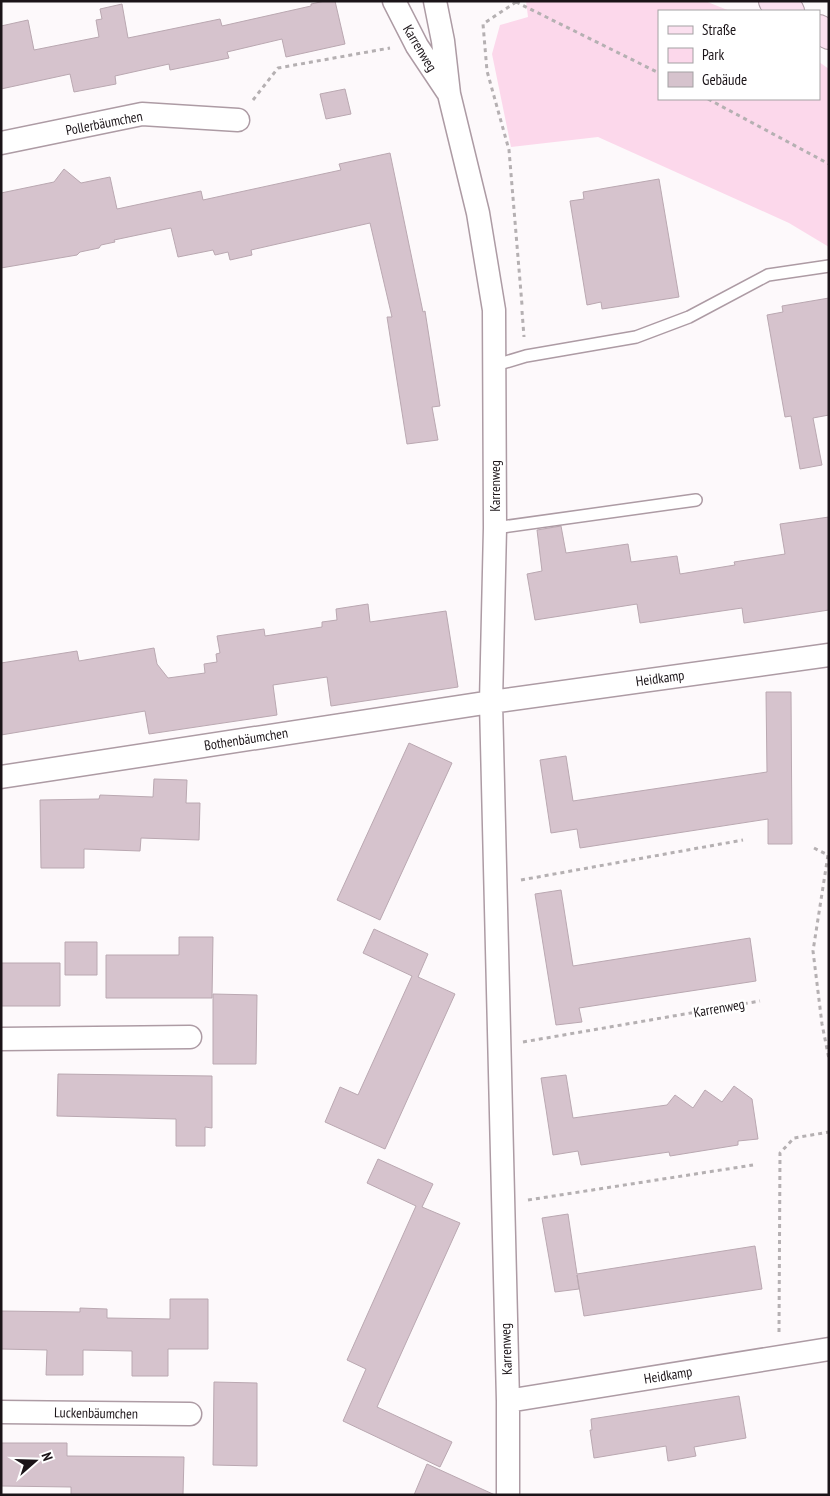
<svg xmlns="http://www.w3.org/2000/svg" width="830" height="1496" font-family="'PT Sans Narrow',sans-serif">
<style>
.green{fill:#fcd8eb}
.building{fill:#d6c3cd;stroke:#baa8b1}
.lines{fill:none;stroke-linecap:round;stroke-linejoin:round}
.lane-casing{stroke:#ad9ba4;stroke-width:14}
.street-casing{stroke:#ad9ba4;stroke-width:25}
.secondary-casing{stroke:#ad9ba4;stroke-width:30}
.path{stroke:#b5b0b2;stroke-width:3;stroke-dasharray:4 4;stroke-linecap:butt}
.lane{stroke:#fff;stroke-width:11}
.street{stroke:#fff;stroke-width:22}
.secondary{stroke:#fbe0ef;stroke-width:28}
.labels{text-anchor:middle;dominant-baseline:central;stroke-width:5;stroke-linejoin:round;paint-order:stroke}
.street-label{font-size:14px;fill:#1b1418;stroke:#fff}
</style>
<rect width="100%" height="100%" fill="#fdf9fb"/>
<path class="green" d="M526,1H705L730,11H659V99H819V62L829,69V247L789,223L598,137L511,147L492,54L500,25L528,17Z"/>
<path class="building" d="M325,1H335L345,44L286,57L282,39L227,52L229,58L170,70L169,64L115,76L116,84L74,92L70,74L1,89V26L28,20L34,50L99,37L96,20L102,19L100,9L122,4L128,38L220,19L222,26L311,6V4Z
M345,89L351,114L326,119L320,94Z
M390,153L423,312L425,311L440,406L432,407L438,440L407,444L387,317H392L370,223L251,250L252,255L230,260L228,252L215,255L213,250L178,257L171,228L114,240L115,242L101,245L99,248L80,252L77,255L1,268V193L54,182L64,169L81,183L110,177L117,209L201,191L203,200L341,170L339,164Z
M659,179L679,297L602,309L601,302L587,305L570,201L584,199L583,192Z
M829,298V415L813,418L822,465L800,469L791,416L785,417L767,315L783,312L782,306Z
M829,517V610L744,623L742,608L640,623L637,604L535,620L527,574L542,571L537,530L561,526L566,553L628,544L631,562L677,556L680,574L735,565L734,562L785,554L780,524Z
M368,604L370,622L446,611L458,687L331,706L327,677L273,685L277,715L149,734L145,711L1,735V663L77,651L79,661L154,648L157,664L168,678L205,673L204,664L217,662L216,654L220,653L217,636L264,629L265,636L322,627V622L337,620L336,609Z
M766,692H791L792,844H768V819L580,848L577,829L551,833L540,760L566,756L573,801L767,772Z
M409,743L452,763L380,920L337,900Z
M154,779L187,780L186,803H200L199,840L141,838L140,851L84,849V868H41L40,800L99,799L100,795L153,797Z
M561,890L573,966L750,938L756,981L579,1008L582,1022L556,1025L535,894Z
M374,929L428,954L418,977L455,994L385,1149L325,1122L340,1087L358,1095L412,976L363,953Z
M179,937H213L212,998H106V955H179Z
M65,942H97V975H65Z
M1,963H60V1006H1Z
M213,994L257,995L256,1064H213Z
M58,1074L212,1076V1128L205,1127V1146H176V1119L57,1116Z
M566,1075L573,1118L667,1105L675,1095L693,1108L705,1090L722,1102L734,1086L752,1099L758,1139L738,1141V1145L670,1156L669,1152L581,1165L578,1151L553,1155L546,1109L541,1078Z
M378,1159L433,1184L422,1207L460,1223L377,1407L452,1442L440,1467L343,1421L366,1369L347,1360L416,1206L367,1183Z
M568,1214L577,1274L755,1246L762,1289L584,1316L577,1275L579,1289L555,1292L542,1218Z
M170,1299H208V1349H168V1376H132V1351L83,1350V1375H46L47,1350L1,1349V1311L80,1312V1308L107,1309V1318L170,1319Z
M214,1382L257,1383V1466L213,1465Z
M739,1396L746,1438L694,1447L696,1456L668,1461L666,1446L594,1458L590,1430H592L591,1419Z
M1,1443H67V1456L184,1457L183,1495H71V1487L1,1486Z
M427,1464L495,1495H414Z"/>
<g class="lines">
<g class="lane-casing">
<path id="lane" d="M496,365L526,356L636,337L689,317L768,275L829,266
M495,528L696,500"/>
</g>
<g class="street-casing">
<path id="street" d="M394,1L417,46L447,91
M435,1L443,41L449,94L478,213L494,310L495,528L491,702L508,1401V1495
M1,143L142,114L238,120
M1,777L491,702L829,655
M1,1039L190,1037
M508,1401L829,1349
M1,1412L190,1414"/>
</g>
<g class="secondary-casing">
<path id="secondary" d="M773,1L790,11
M819,29L829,35"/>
</g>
<path class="path" d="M516,2L483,24L487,71L509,150L522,305
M516,2L659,73
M708,99L829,164
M253,100L278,68L390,48
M522,311L524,337
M814,848L828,855L813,951L822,1024L829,1059
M521,880L743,840
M523,1042L760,1001
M528,1200L753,1165
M779,1332L780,1153L794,1138L829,1132"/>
<use href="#lane" class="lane"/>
<use href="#street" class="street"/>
<use href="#secondary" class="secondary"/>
</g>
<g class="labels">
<g class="street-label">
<text transform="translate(420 48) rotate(59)">Karrenweg</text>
<text transform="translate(104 123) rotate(-11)">Pollerbäumchen</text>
<text transform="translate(495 486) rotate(-90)">Karrenweg</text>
<text transform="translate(660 678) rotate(-8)">Heidkamp</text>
<text transform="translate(246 739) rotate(-9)">Bothenbäumchen</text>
<text transform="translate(719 1008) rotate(-10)">Karrenweg</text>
<text transform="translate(506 1349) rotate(-92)">Karrenweg</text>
<text transform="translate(668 1375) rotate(-9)">Heidkamp</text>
<text transform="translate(96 1413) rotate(1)">Luckenbäumchen</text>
</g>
</g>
<rect width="830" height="1496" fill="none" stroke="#1b1418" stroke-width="5"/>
<rect x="658" y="10" width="162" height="90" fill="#ffffff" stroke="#a4a1a3"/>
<rect x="668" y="26" width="25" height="8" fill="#fbe0ef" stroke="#a4a1a3"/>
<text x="702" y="35" font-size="15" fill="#1b1418">Straße</text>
<rect x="668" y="48" width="25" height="15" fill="#fcd8eb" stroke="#a4a1a3"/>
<text x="702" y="60" font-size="15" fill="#1b1418">Park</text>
<rect x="668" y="72" width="25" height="15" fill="#d6c3cd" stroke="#a4a1a3"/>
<text x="702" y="85" font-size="15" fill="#1b1418">Gebäude</text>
<g transform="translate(35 1461) rotate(70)" stroke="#ffffff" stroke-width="4" paint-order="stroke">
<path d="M0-4L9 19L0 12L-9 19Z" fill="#1b1418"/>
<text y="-8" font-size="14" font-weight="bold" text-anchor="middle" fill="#1b1418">N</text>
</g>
</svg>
